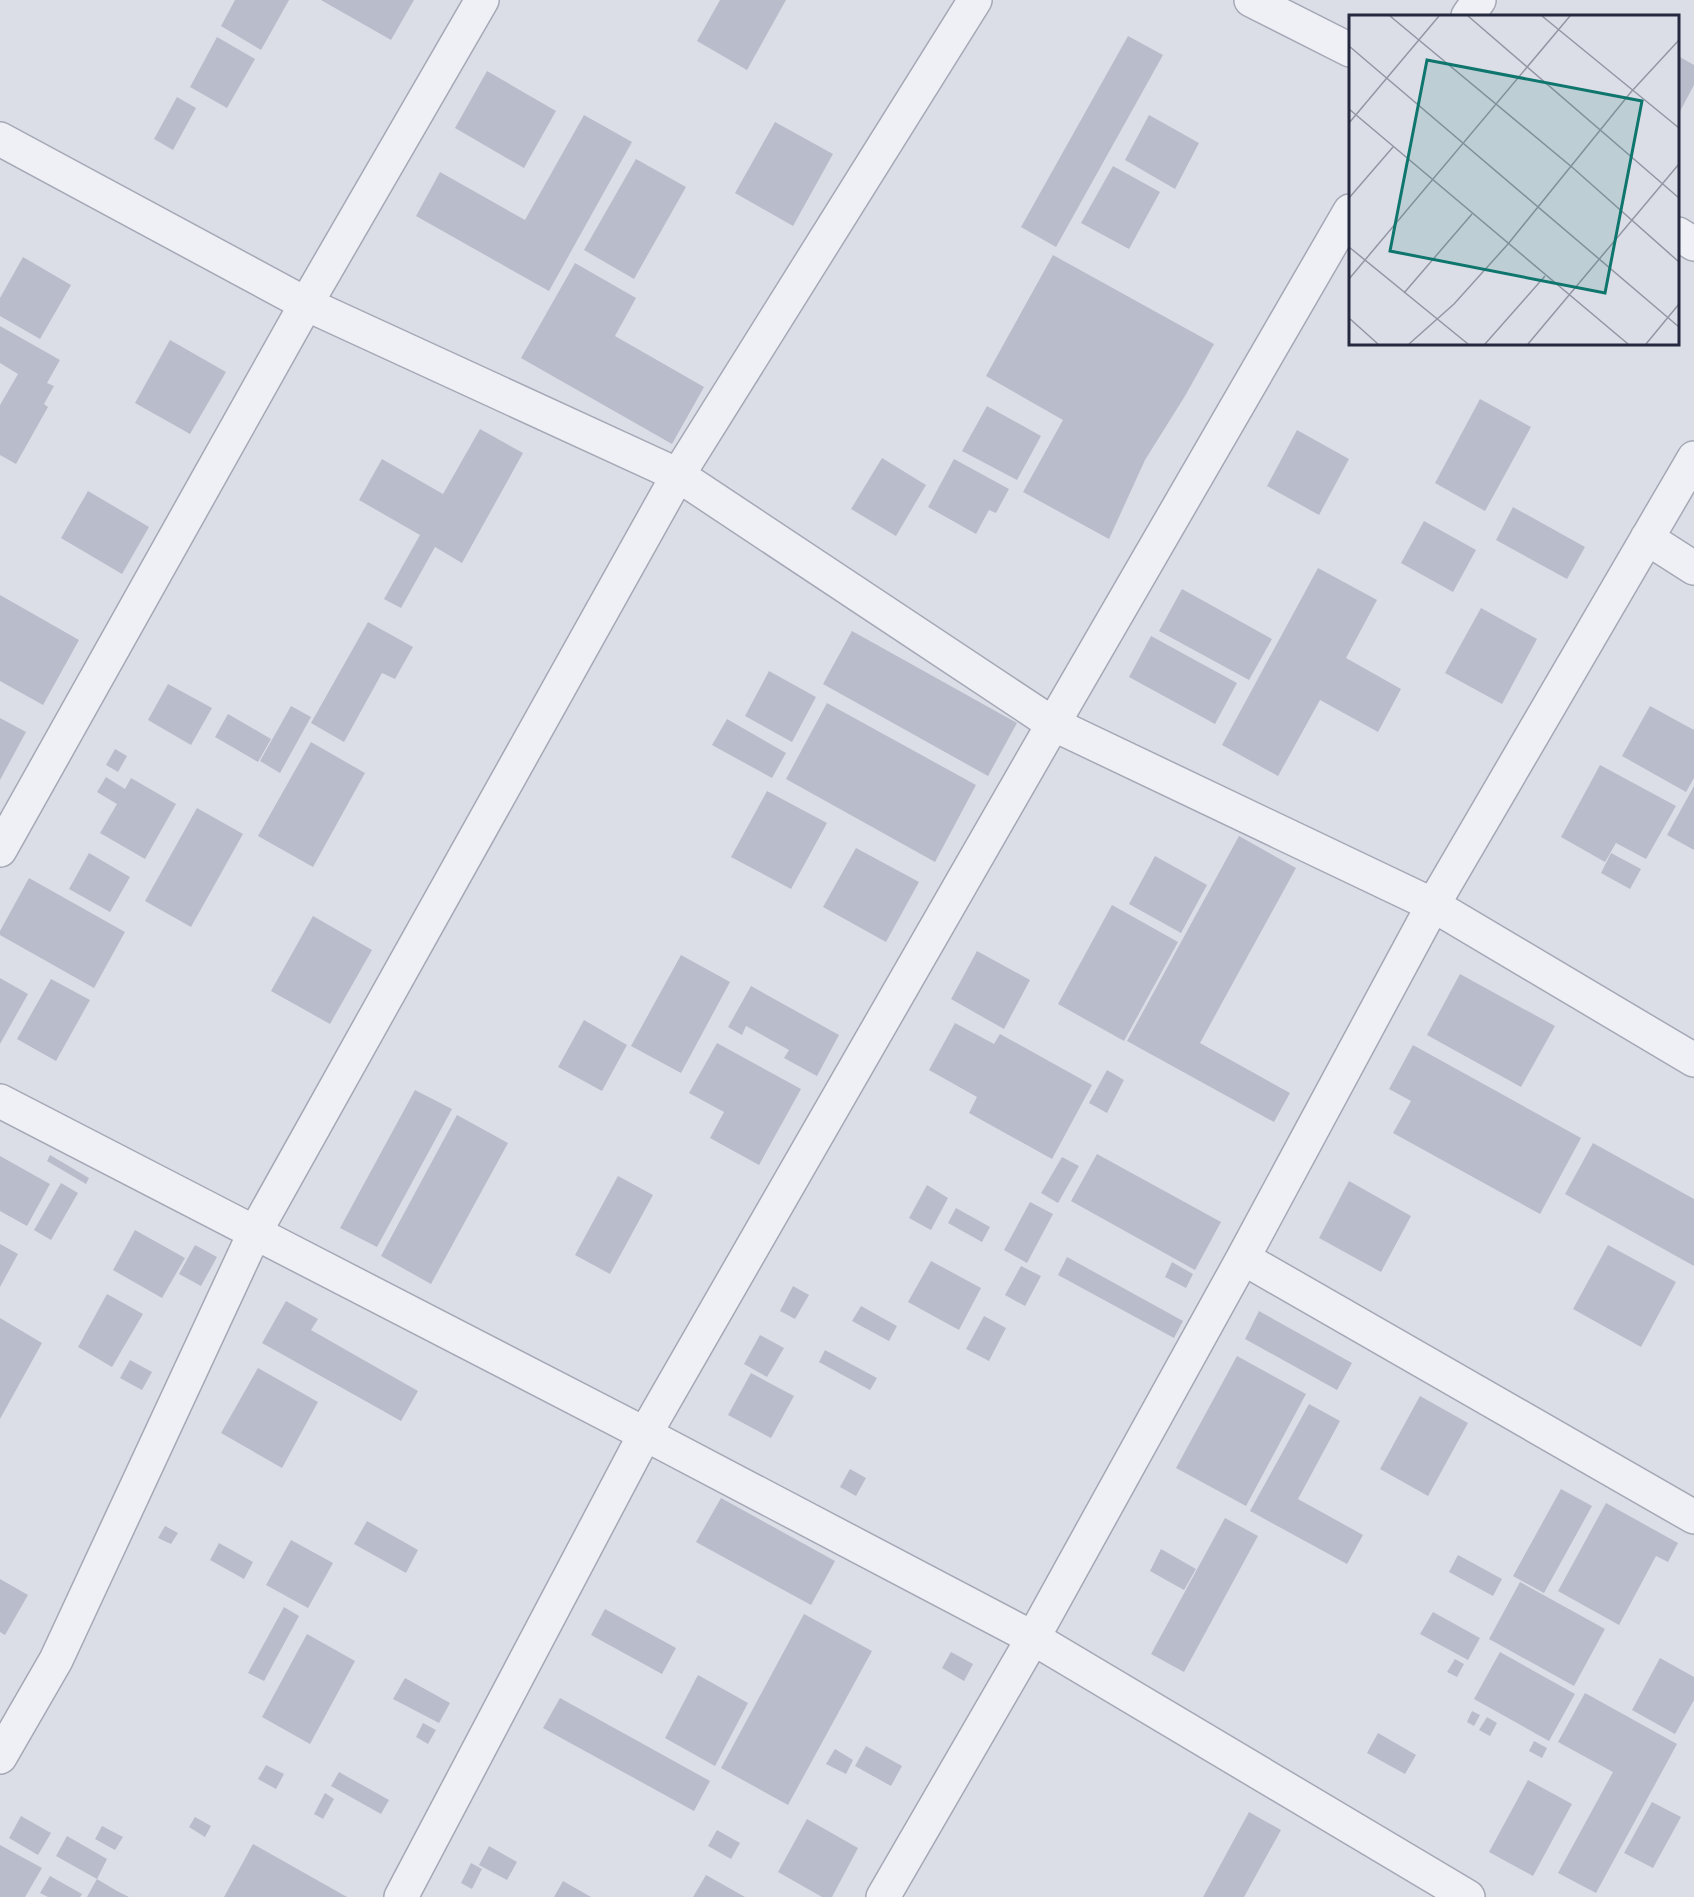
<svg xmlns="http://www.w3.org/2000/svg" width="1694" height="1897" font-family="Overpass,sans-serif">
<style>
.building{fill:#b9bcca}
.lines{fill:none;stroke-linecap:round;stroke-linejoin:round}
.minor-casing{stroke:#a5a8b5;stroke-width:36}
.minor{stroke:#eff0f5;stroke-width:33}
.inset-road{fill:none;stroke:#9396a4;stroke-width:1.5}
.view{fill:#0f766e;fill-opacity:0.15;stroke:#0f766e;stroke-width:3}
.inset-edge{fill:none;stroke:#25293f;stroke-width:3}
</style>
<rect width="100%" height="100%" fill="#dcdee7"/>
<path class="building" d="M235,0H289L261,50L221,26Z
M321,0H414L391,40Z
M720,0H786L747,70L697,41Z
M1128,36L1163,55L1056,247L1021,227Z
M217,37L255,59L227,108L190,87Z
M1678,56L1694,65V85L1678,115Z
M487,71L556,111L524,168L455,128Z
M177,97L196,108L173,150L154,139Z
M584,115L632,142L549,291L416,216L440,172L525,220Z
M1149,115L1199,143L1175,189L1125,160Z
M775,122L833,154L793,226L735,193Z
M636,159L686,187L634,279L584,250Z
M1113,166L1160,192L1129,249L1081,223Z
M1053,255L1214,344L1185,396L1145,460L1109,539L1023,492L1063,420L986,376Z
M23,257L71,285L40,339L0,316V298Z
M575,263L636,298L615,336L704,387L672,444L521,358Z
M0,326L60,360L47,383L54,386L44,404L48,407L16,464L0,455V405L18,374L0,363Z
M170,340L226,372L190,434L135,403Z
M1480,399L1531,427L1485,511L1435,483Z
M987,406L1041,436L1017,480L962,451Z
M480,429L523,453L462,563L435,547L401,608L384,599L420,535L359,500L382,459L443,494Z
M1297,430L1349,459L1319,515L1267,486Z
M882,458L926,485L896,536L851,509Z
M954,459L1009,489L996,513L989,510L976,534L928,507Z
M88,491L149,527L122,574L61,538Z
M1513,507L1585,547L1567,579L1496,540Z
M1424,521L1476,550L1453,592L1401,563Z
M1318,568L1377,600L1346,658L1401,689L1378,732L1320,700L1278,776L1222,745Z
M1182,589L1272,639L1249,680L1159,631Z
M0,595L79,640L43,705L0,681Z
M1481,608L1537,639L1502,704L1445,673Z
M368,622L413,647L395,679L382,673L344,742L311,723Z
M852,631L1017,723L988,776L823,684Z
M1151,636L1237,683L1215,724L1129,677Z
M769,671L816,697L792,742L745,716Z
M168,684L212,708L191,745L148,720Z
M827,703L976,785L935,862L786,779Z
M291,706L311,717L280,773L260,761Z
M1650,706L1694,730V778L1686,792L1622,756Z
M228,714L271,739L258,762L215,737Z
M0,718L26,732L0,780Z
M727,719L786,753L772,778L712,745Z
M311,742L365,773L313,867L258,836Z
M115,749L127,756L118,772L106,765Z
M1600,765L1676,806L1646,859L1616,843L1605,862L1561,837Z
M106,777L125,789L131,778L176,804L145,859L100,833L117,804L97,792Z
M1694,786V850L1667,835Z
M767,791L827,823L791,889L731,857Z
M197,808L243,834L191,927L145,901Z
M1239,836L1296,868L1200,1043L1290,1093L1274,1122L1127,1041Z
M856,848L919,882L886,942L823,907Z
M89,853L130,877L110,912L69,889Z
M1611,853L1641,869L1630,889L1601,873Z
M1155,856L1207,885L1181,933L1129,904Z
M29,878L125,932L94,988L0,935V931Z
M1112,905L1178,942L1124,1041L1058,1004Z
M313,916L372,950L330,1024L271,991Z
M977,951L1030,980L1004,1029L951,999Z
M681,955L730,982L681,1073L631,1046Z
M1460,974L1555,1026L1521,1087L1427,1035Z
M0,978L28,994L0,1044Z
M51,979L90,1000L56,1061L17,1039Z
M751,986L839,1035L817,1076L784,1058L789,1050L746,1026L742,1035L728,1027Z
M584,1020L627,1045L602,1091L558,1067Z
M955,1023L994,1044L1000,1034L1092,1085L1052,1159L969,1113L977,1097L929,1070Z
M717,1043L801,1089L759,1165L710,1138L724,1112L689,1093Z
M1413,1045L1581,1138L1540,1214L1393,1133L1411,1101L1389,1089Z
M1107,1070L1124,1080L1107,1113L1089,1103Z
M415,1090L452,1109L377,1247L340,1228Z
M457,1115L508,1143L431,1284L381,1256Z
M1593,1143L1694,1199V1266L1565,1194Z
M1097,1154L1221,1222L1195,1270L1071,1201Z
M50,1155L89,1178L86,1184L47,1161Z
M0,1156L50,1184L27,1226L0,1211Z
M1062,1157L1079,1166L1058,1203L1041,1193Z
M618,1176L653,1195L610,1274L575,1255Z
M1349,1181L1411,1216L1381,1272L1319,1238Z
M61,1183L78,1193L51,1240L34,1230Z
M927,1185L948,1198L931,1230L909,1218Z
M1030,1202L1053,1214L1027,1263L1004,1250Z
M956,1208L990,1227L982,1242L948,1223Z
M135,1230L185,1258L162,1298L113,1270Z
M0,1244L18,1254L0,1287Z
M195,1245L217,1257L201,1286L179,1274Z
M1608,1245L1676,1282L1641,1347L1573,1309Z
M1067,1257L1183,1321L1174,1338L1058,1275Z
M931,1261L981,1288L959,1330L908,1302Z
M1172,1262L1193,1274L1186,1288L1165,1277Z
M1021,1266L1041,1276L1025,1306L1005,1295Z
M793,1286L809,1295L795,1319L780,1311Z
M107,1294L143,1314L112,1367L78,1347Z
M286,1301L318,1319L311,1330L418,1391L401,1421L262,1343Z
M861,1306L897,1326L889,1341L852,1321Z
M1259,1311L1352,1363L1337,1390L1245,1339Z
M984,1316L1006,1328L989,1361L966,1349Z
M0,1318L42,1343L0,1419Z
M760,1335L784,1348L767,1377L744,1364Z
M825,1350L877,1378L870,1390L819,1362Z
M1237,1356L1306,1394L1246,1506L1176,1468Z
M130,1360L152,1372L142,1390L120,1378Z
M258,1368L318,1402L282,1468L221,1433Z
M751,1373L794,1396L771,1438L728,1415Z
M1420,1396L1468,1423L1428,1496L1380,1469Z
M1309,1404L1340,1421L1298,1499L1363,1535L1347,1564L1250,1511Z
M850,1469L866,1478L856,1496L840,1487Z
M1561,1489L1592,1506L1544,1593L1513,1576Z
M721,1498L835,1561L811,1605L696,1542Z
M1606,1503L1678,1543L1668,1562L1656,1556L1619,1625L1558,1591Z
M1225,1518L1258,1536L1184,1672L1151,1654Z
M367,1521L418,1550L406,1573L354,1544Z
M165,1526L178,1533L171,1544L158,1538Z
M291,1540L333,1563L308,1608L266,1585Z
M219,1543L253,1562L244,1579L210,1560Z
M1161,1549L1196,1569L1184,1590L1150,1571Z
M1458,1555L1502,1579L1493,1596L1449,1572Z
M0,1579L28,1595L5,1635L0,1632Z
M1520,1582L1605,1629L1574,1686L1489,1639Z
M284,1607L299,1616L264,1681L248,1673Z
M605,1609L676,1648L662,1674L591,1635Z
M1433,1612L1480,1638L1468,1660L1420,1634Z
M804,1614L872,1651L788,1805L721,1768Z
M307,1634L355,1661L310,1744L262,1717Z
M951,1652L973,1664L964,1681L942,1668Z
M1500,1652L1575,1694L1549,1741L1474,1699Z
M1660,1658L1694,1677V1700L1675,1734L1632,1710Z
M1455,1659L1464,1664L1457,1677L1447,1672Z
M698,1675L748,1703L715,1766L665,1738Z
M405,1678L450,1703L439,1723L393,1699Z
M1585,1693L1677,1744L1596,1893L1558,1873L1613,1772L1558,1742Z
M560,1698L710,1781L694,1811L543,1728Z
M1472,1711L1480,1715L1474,1726L1467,1722Z
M1487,1717L1497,1723L1490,1736L1479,1730Z
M423,1723L436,1730L428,1744L416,1737Z
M1378,1733L1416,1755L1405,1774L1367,1753Z
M1534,1741L1547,1748L1542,1758L1529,1751Z
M866,1746L902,1766L891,1786L855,1766Z
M835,1749L853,1760L846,1774L826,1764Z
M266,1765L284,1774L276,1789L258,1779Z
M339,1772L389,1800L381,1814L331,1786Z
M1528,1780L1572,1804L1533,1876L1489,1852Z
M325,1793L334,1799L323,1819L314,1814Z
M1652,1802L1681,1817L1653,1868L1624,1853Z
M1249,1812L1281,1830L1244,1897H1203Z
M21,1816L51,1833L38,1855L9,1838Z
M195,1817L211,1826L205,1837L189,1827Z
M807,1819L858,1848L832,1897H822L778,1872Z
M102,1826L123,1837L115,1850L95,1839Z
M717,1830L740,1843L731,1859L708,1846Z
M67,1836L107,1859L97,1879L56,1856Z
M253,1844L347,1897H224Z
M0,1845L42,1868L25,1897H0Z
M489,1846L517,1862L507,1880L479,1865Z
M471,1863L482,1869L472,1889L461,1883Z
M706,1875L745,1897H693Z
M50,1876L82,1894L80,1897H48L40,1893Z
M97,1879L117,1891L129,1897H87Z
M563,1881L591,1897H554Z"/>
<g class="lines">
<g class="minor-casing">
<path id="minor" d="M1251,0L1350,50
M1468,16L1479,0
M0,139L306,304L678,475L1053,724L1433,905L1694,1060
M1678,234L1694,244
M1647,538L1694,568
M0,850L306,304L482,0
M0,1101L645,1434L1033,1638L1468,1897
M1243,1258L1694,1517
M0,1757L56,1660L254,1234L678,475L975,0
M401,1897L645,1434L1053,724L1350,211
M883,1897L1033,1638L1243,1258L1433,905L1694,458"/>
</g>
<use href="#minor" class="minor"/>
</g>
<g transform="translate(1349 15)">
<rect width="330" height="330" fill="#dcdee7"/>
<path class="inset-road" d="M41,1L224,153L330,247M119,1L330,183M193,1L330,113M0,31L330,312M0,94L279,329M0,108L90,1M0,183L44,132M0,232L119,329M0,264L221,1M55,278L123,199M0,303L29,329M60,329L105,289L159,229L282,77L330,25M136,329L196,261M179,329L330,149M297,329L330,289"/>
<path class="view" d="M78,45L293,86L256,278L41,236Z"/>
<rect width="330" height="330" class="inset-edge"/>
</g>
</svg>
